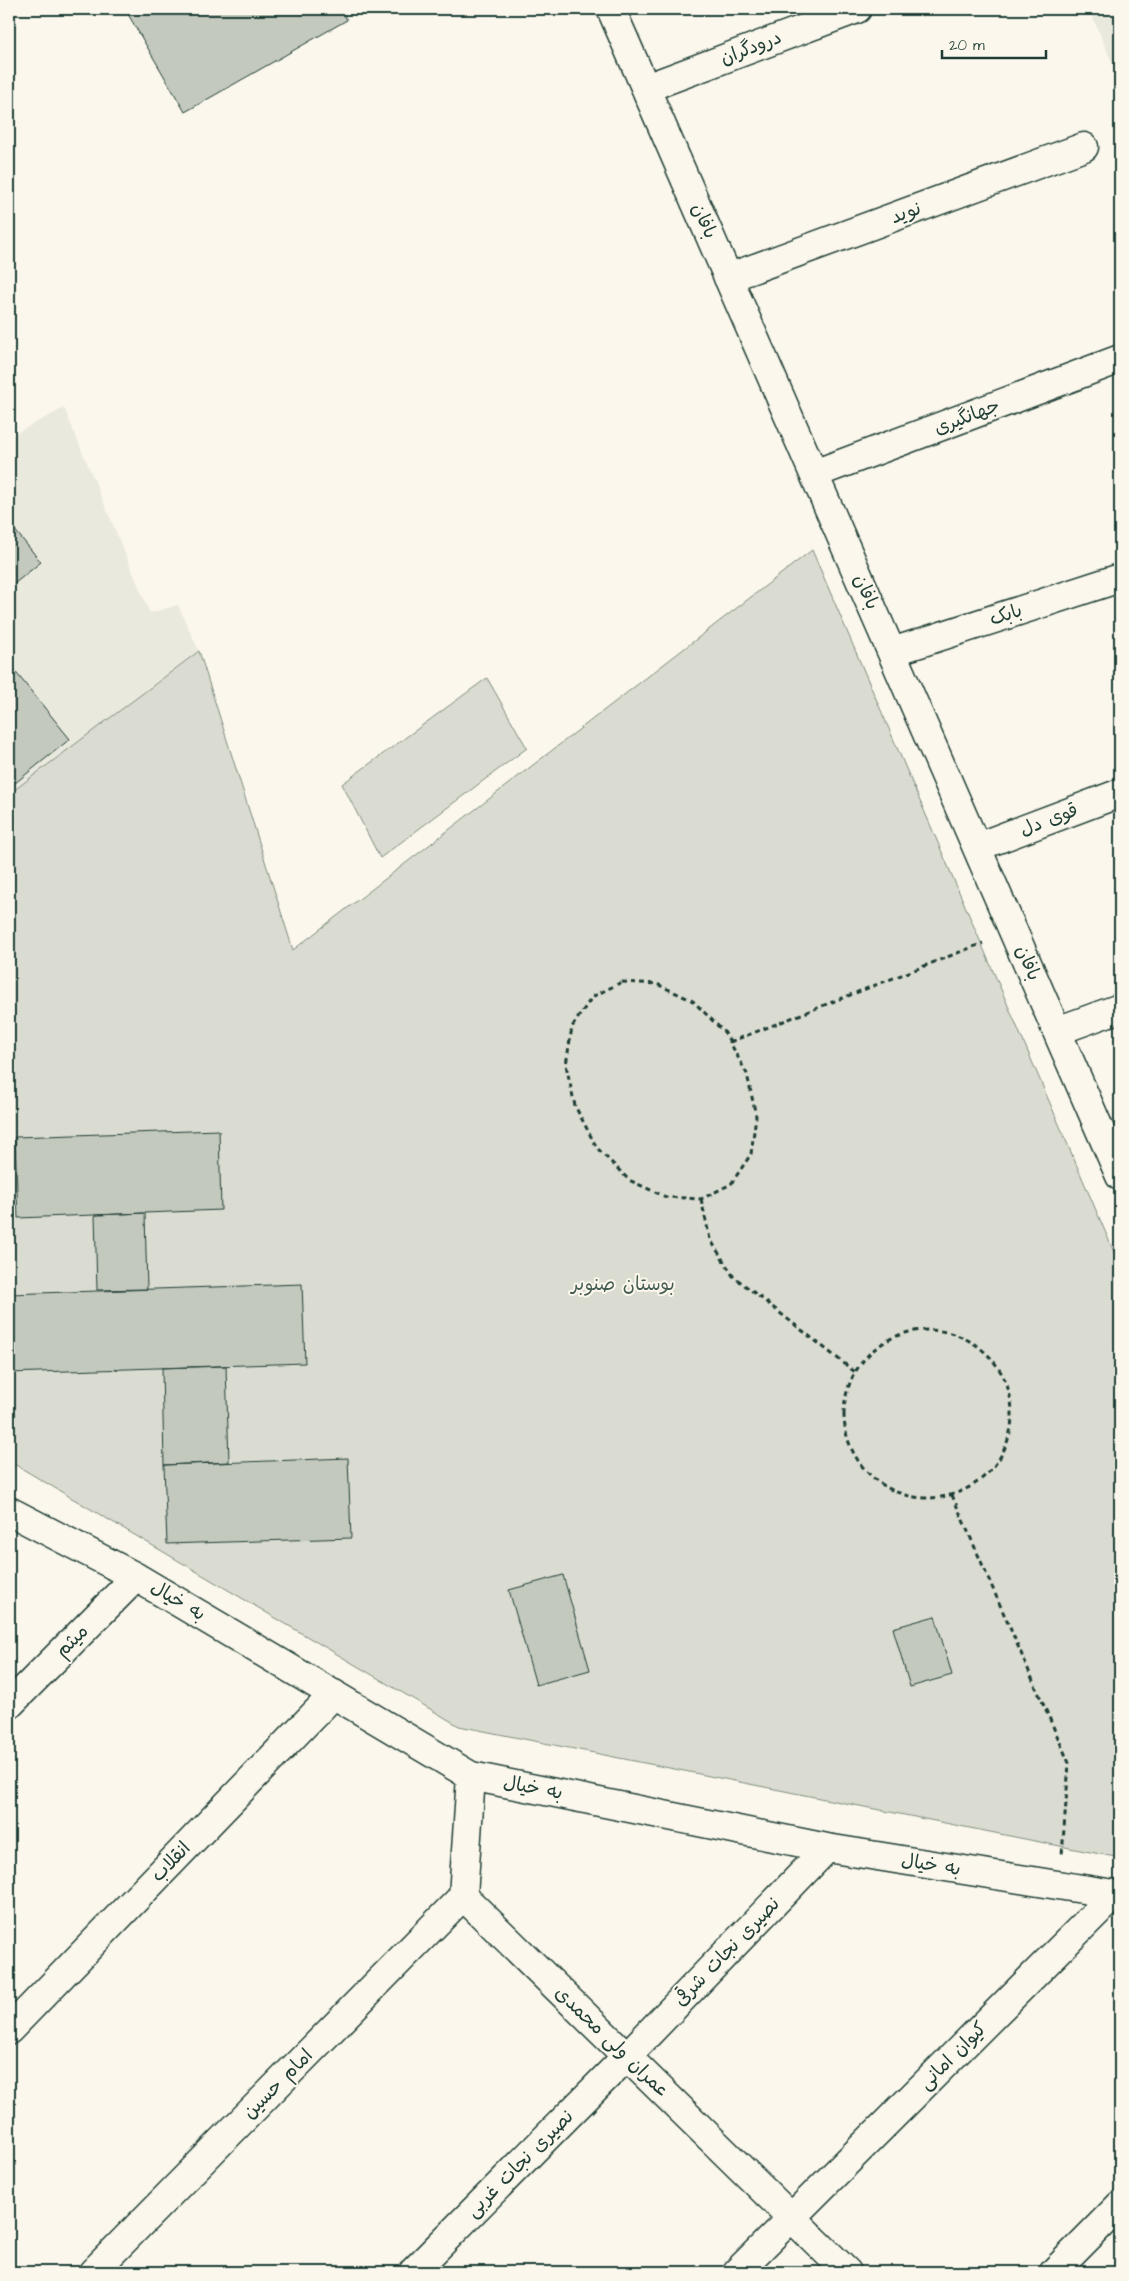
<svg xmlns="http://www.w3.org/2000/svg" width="1129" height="2281" font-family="'Architects Daughter','Playpen Sans Arabic',sans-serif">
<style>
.built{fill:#eae9de}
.green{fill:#dbdcd1;stroke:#7d8c82}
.building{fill:#c4c9be;stroke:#1f3d34}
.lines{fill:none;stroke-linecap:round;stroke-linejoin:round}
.minor-casing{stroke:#1f3d34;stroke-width:31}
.path{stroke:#1f3d34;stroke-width:3;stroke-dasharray:5 4;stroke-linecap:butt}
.minor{stroke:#fbf7ec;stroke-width:28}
.labels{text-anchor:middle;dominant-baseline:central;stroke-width:4;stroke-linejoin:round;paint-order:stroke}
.street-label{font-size:19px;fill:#1f3d34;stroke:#fbf7ec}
.park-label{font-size:19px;fill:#455d53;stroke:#fbf7ec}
</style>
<rect width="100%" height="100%" fill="#fbf7ec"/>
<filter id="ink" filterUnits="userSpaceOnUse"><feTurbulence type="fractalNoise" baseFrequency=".02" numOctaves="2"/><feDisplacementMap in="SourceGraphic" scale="10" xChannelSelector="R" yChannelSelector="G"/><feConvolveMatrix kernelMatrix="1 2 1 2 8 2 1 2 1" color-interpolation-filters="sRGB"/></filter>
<g filter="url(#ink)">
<path class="built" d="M1089,9H1120V81Z
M64,408L150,613L178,605L199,651L9,794V437Z"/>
<path class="green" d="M812,550L1120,1266V1858L459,1726L9,1461V794L199,651L293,950Z
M487,678L527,748L380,858L342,784Z"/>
<path class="building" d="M125,9H341L347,20L185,112Z
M9,523L41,562L9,588Z
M9,664L70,739L9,788Z
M219,1130L221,1210L18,1218L15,1137Z
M145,1213L147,1289L97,1290L95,1215Z
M302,1284L305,1363L9,1373V1294Z
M226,1366L229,1462L164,1465L162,1368Z
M348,1458L351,1538L167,1544L164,1465Z
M563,1575L590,1670L536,1685L509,1590Z
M935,1616L952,1675L910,1687L893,1628Z"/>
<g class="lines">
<g class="minor-casing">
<path id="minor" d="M611,9L1120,1176
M646,88L857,9
M728,278L1084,147
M814,474L1120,359
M892,652L1120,578
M977,847L1120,793
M1057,1031L1120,1008
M9,1511L136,1577L471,1776L827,1848L1120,1895
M9,1705L136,1577
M471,1776L463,1896L847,2272
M9,2030L334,1694
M93,2272L463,1896
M413,2272L627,2056L827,1848
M737,2272L1115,1894
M1054,2272L1120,2205"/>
</g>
<path class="path" d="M622,982L657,984L693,1001L725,1033L747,1074L756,1116L751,1154L731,1184L701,1199L666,1197L629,1180L597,1148L575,1106L566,1065L572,1027L592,997Z
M730,1042L983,943
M701,1199L710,1239L733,1276L855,1372
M844 1414a84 84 0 1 1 168 0a84 84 0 1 1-168 0Z
M952,1495L1069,1763L1062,1855"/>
<use href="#minor" class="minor"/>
</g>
</g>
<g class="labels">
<g class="street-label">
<text transform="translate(751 48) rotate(-21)">درودگران</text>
<text transform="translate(906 213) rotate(-20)">نوید</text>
<text transform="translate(704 221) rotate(66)">بافان</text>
<text transform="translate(967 417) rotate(-21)">جهانگیری</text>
<text transform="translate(866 592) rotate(66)">بافان</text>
<text transform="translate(1006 615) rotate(-18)">بابک</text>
<text transform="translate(1049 820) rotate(-21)">قوی دل</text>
<text transform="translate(1028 963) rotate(67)">بافان</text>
<text transform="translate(178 1601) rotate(31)">به خیال</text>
<text transform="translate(72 1641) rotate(-45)">میثم</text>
<text transform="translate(533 1788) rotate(11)">به خیال</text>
<text transform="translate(171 1862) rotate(-46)">انقلاب</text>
<text transform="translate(931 1865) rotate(9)">به خیال</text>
<text transform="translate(727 1952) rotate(-46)">نصیری نجات شرقی</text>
<text transform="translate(612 2042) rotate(44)">عمران ولی محمدی</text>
<text transform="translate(953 2056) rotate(-45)">کیوان امانی</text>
<text transform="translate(278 2084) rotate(-45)">امام حسین</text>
<text transform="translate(520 2164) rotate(-45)">نصیری نجات غربی</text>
</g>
<g class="park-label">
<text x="623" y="1284">بوستان صنوبر</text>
</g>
</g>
<rect width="1129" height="2281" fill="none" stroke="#fbf7ec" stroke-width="30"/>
<rect x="15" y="15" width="1099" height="2251" fill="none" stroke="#1f3d34" stroke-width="2" filter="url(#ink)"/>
<path d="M942 50v8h104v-8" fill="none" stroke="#1f3d34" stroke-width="2.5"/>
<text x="949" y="50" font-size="15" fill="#1f3d34" stroke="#fbf7ec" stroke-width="4" paint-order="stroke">20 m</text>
</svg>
